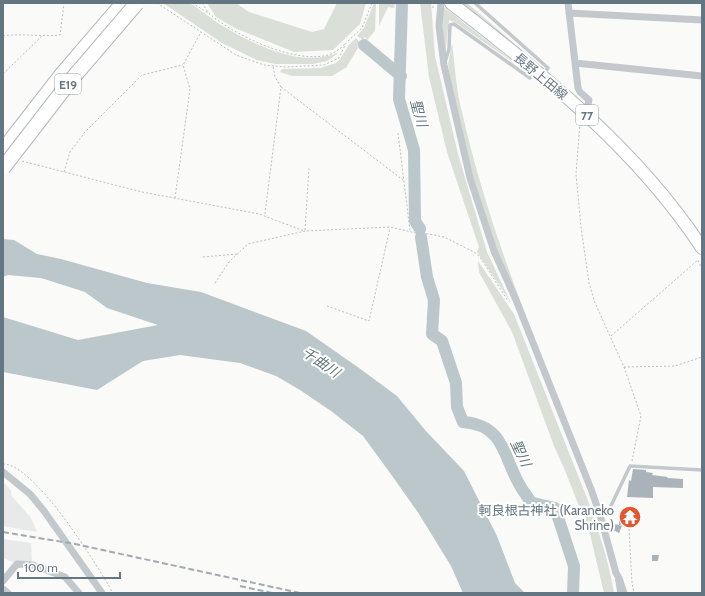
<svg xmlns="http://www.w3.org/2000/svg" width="705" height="596" font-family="Cabin,'Noto Sans JP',sans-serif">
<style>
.built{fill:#e8e9e9}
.green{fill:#dadfd7}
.water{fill:#bbc7cb}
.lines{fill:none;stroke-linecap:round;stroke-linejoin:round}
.river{stroke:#bbc7cb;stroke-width:12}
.building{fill:#aab3b9}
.primary-casing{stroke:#b5babe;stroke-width:14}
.highway-casing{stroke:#b4b9bd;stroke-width:16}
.path{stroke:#bbbfc2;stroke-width:1;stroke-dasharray:2 2;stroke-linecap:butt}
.lane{stroke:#c3c8cc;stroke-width:3.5}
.street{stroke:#c3c8cc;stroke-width:7}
.primary{stroke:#fff;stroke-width:12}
.highway{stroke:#fff;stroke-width:14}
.rail{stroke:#a2aab0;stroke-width:2;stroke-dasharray:6 3;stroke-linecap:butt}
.highway-bridge-casing{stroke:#b4b9bd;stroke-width:16;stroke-linecap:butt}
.highway-bridge{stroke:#fff;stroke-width:14}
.labels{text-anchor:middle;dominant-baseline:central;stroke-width:4;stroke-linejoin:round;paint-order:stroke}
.shield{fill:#fff;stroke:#939fa8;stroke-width:1}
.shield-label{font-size:12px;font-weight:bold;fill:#657683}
.street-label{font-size:13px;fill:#657683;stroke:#fff}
.poi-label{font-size:13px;fill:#657683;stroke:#fff;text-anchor:end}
.water-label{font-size:14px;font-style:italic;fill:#60757c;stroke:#fff}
</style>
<rect width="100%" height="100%" fill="#fafaf8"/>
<path class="built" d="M3,482L11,490V495L31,518L37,532L3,526Z
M3,539L31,543L32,562H13L3,558Z"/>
<path class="green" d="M163,3C170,3 181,1 188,3C195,5 209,17 216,22C249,42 298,69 337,53V54L327,61L313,64H275L257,60L222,43Z
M207,3H236L249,12L312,32L324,29L337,3H366L360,24L333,50L294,52L235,28L216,17Z
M374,3H376L375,31L367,40L365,37L363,40L357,36L364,28Z
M379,3H395L394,8L388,7L379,26Z
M420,3H431L435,56L458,154L487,252L511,303L477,252L479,247L447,152L429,77Z
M461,3H467L530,57Z
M444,7L520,67L455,22L449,20L445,57L441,11Z
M356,38L360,43L357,46L358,48L347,66V67L332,76H292L280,72L282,69L320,68L336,63L340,59L349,45Z
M452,43C455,66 456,90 462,112C479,188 505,262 533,335L498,254L477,192L459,125L448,65Z
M478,261L514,314L587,498C598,529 609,561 614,593H604L590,534L564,468L554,446L512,332L479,272Z"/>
<path class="water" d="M3,239L14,240L37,254L61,259L147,283L201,292L306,331L359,368L397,396L425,430L464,471L497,536L515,583L525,593H463L451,566L419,514L393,477L363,436L331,411L300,390L276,376L240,363L180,355L143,361L97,390L3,372V317L78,340L158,325L107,308L85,292L41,278L8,275L3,277Z"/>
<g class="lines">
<path class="river" d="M402,3L399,99L414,150L415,221L420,229
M364,45L401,76
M421,237L427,277L434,300L432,334L442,341L456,383L457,407L463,422C508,425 503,463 524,492C526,494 529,500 531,502C536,505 550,506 555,508L574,566L573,593"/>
</g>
<path class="building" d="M633,469L646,470V472L653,473L652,475L668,477L667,478L683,479V488L653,487V498L627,497L629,480L631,481Z
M624,508H632V516H636V526L619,525V518H624Z
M615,524L622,526L619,533L613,530Z
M652,555H659L658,561H652Z"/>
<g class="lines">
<g class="primary-casing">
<path id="primary" d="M451,3C544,75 637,149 702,248"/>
</g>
<g class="highway-casing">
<path id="highway" d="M3,150L62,74L123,3"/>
</g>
<path class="path" d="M157,3L236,55L264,65L286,67L324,65L339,58L347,41
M192,3L210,14
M202,3C205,7 207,12 211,15C236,36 295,64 328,55C335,53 341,48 346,43
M433,8V3
M3,36C22,33 41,37 60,35L64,3
M348,41L362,28L372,3
M3,74L42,36
M281,87L403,180
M580,123L576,174L581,227L589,283L595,303L624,367L641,416L632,461
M398,133L410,231
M22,161L142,192L259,214L304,231
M64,172L70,152L85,132L142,75L183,65
M175,198L190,89L183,65L201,32
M265,214L281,87L275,77L273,66
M305,230L309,168
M203,257L237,254
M215,283L229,262L248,244L305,231L390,227L416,233L429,234L444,237L474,252L480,257L508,301
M327,306L369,321L390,228
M611,336L698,260L702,270
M624,367L675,366L702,357
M3,464C35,464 97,565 113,593
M629,529L632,583L634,593"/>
<path class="lane" d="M475,3L548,68L543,74
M445,62L449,49L450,25L454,24L530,78L535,73
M600,515L608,512L630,466L702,470
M617,580L619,593"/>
<path class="street" d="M441,3L439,26L444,65L470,178L494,251L516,300L591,489L600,515L616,573L619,578L624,593
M568,3L578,88L580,92L589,100L587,108L583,112
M569,13L702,20
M575,63L702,76
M3,472L30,494L44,511L102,593
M3,581L17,564L33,565L65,577L79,593
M3,589L8,593"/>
<use href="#primary" class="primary"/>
<use href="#highway" class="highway"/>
<path class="rail" d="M3,532L75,544L300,593
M240,586L272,593"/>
<g class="highway-bridge-casing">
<path id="highway-bridge" d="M3,168L71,80L137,3"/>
</g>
<use href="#highway-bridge" class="highway-bridge"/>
</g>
<defs>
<g id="temple-disc" transform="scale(1.15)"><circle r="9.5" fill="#e4572e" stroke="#fff"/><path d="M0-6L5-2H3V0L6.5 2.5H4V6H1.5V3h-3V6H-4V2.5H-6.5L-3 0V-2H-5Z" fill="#fff"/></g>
</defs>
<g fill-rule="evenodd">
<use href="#temple-disc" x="630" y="517"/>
</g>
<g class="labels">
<g class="shield">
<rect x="55" y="74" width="26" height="20" rx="3"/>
<rect x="576" y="105" width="22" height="20" rx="3"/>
</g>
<g class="shield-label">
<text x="68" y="84">E19</text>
<text x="587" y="115">77</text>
</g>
<g class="street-label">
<text transform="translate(541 76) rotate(40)">長野上田線</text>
</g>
<g class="poi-label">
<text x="614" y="510">軻良根古神社 (Karaneko<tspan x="614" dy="15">Shrine)</tspan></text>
</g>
<g class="water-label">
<text transform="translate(419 113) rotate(75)">聖川</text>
<text transform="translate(321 362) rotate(34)">千曲川</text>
<text transform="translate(521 453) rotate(65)">聖川</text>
</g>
</g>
<rect width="705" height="596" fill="none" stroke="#657683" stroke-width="8"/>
<path d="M18 572v6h102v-6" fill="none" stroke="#657683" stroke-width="2"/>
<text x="24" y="572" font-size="12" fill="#657683" stroke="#ffffff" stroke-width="3" paint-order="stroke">100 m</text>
</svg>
